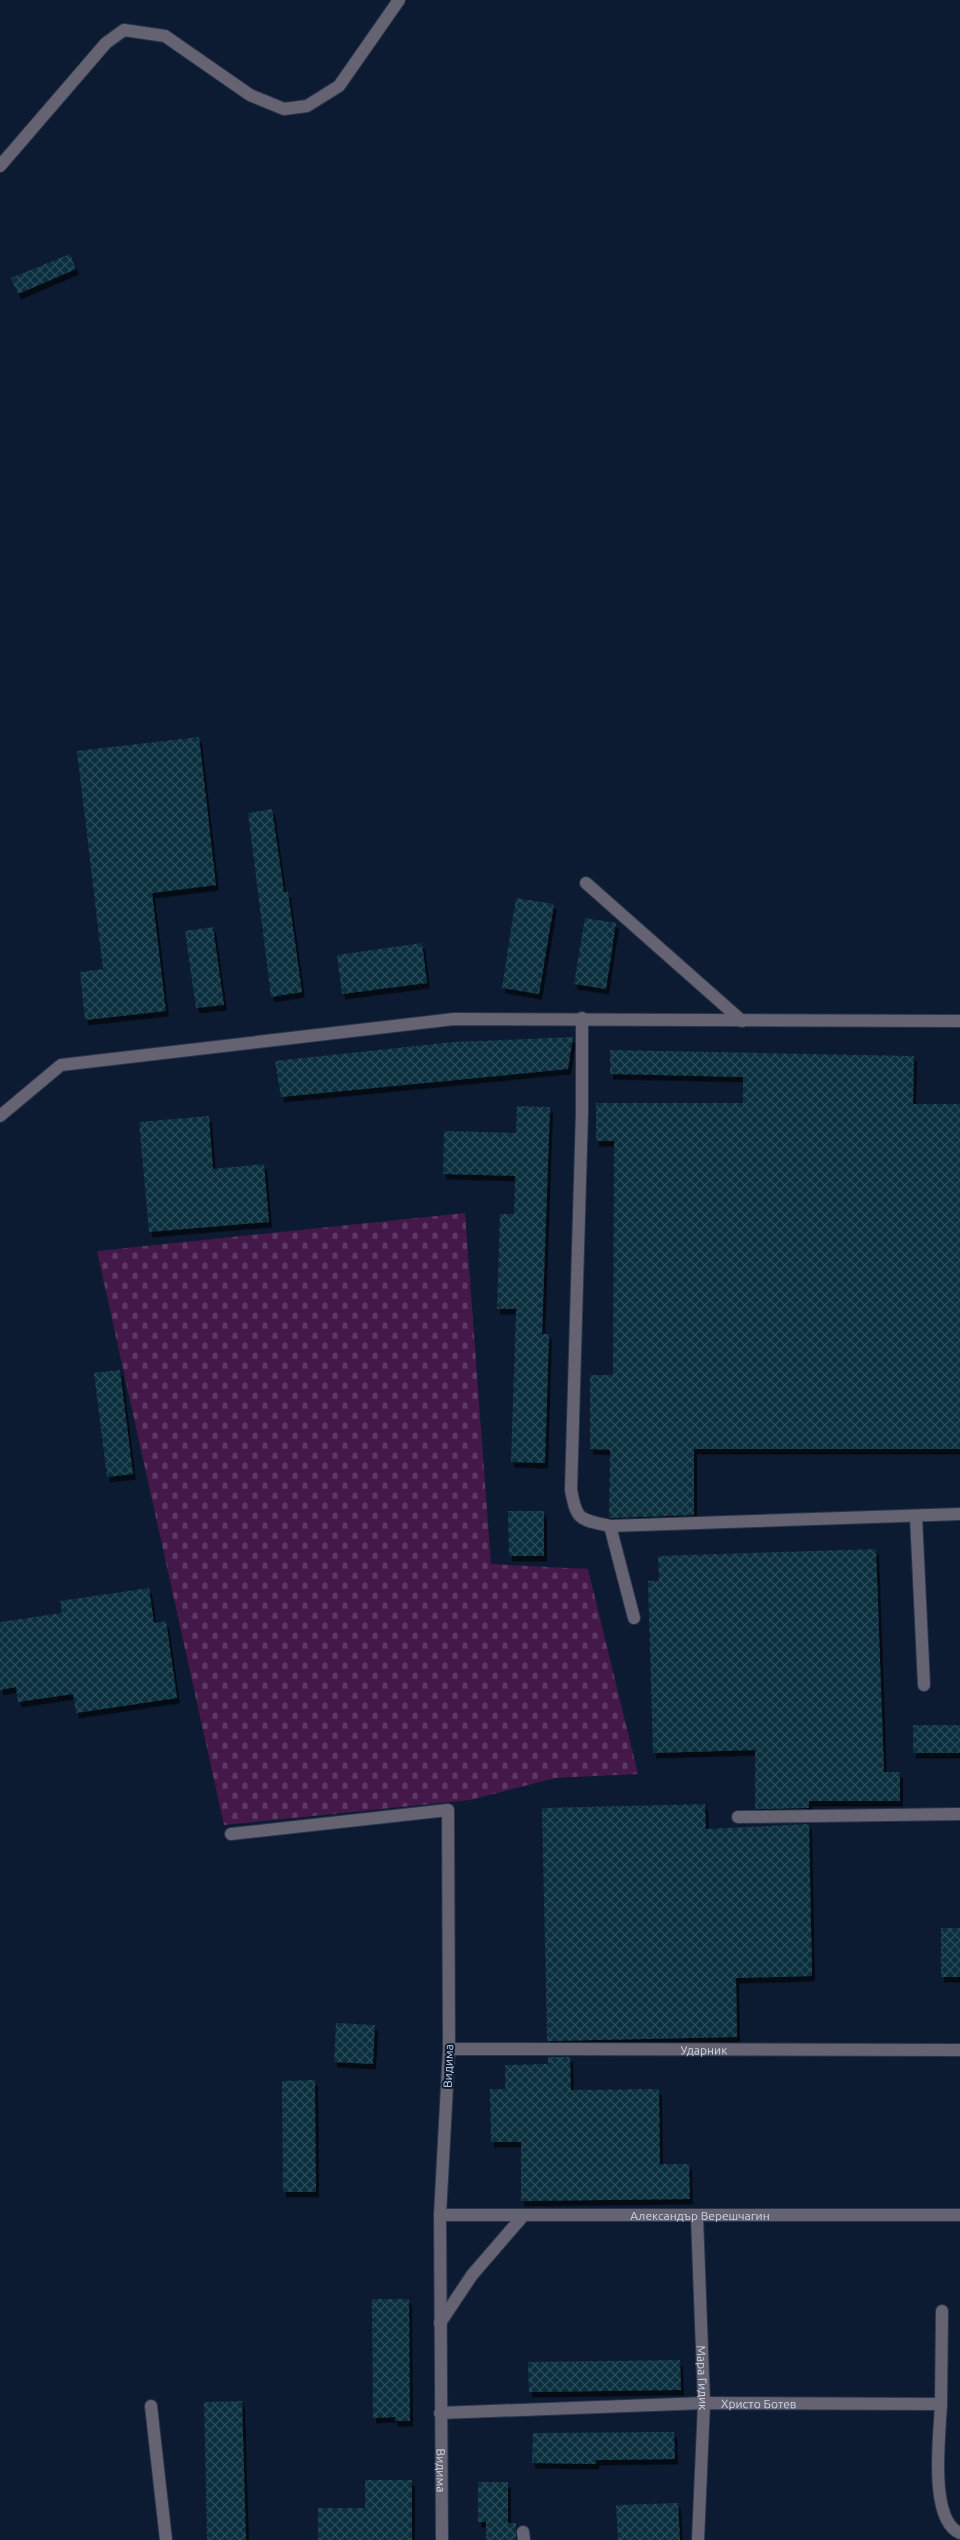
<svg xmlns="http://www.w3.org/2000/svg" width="960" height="2540" font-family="Ubuntu,sans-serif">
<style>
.cemetery{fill:url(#cemetery-stones)}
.building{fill:url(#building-cross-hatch);filter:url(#shadow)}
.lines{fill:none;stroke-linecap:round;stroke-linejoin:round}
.minor-casing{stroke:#28354b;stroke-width:14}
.minor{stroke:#656371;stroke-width:12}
.labels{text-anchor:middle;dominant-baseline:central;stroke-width:4;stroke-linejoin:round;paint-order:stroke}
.street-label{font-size:12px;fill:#ccd6e6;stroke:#0d1b32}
</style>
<defs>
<pattern id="cemetery-stones" width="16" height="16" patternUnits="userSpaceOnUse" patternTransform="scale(1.25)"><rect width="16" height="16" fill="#441849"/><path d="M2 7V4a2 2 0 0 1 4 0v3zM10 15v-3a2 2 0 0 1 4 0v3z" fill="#5e3963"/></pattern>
<pattern id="building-cross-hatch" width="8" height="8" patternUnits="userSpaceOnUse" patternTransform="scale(1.25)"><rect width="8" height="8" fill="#092f3e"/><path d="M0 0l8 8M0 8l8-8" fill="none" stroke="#2c4c5a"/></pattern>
<filter id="shadow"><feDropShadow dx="3" dy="5.5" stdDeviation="0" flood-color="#0009"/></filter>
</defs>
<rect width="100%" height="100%" fill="#0d1b32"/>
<path class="cemetery" d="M465,1213L491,1564L588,1569L638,1774L555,1778L470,1800L224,1825L97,1251Z"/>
<path class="building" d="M70,254L76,269L18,294L11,278Z
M199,737L216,885L152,893L166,1011L85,1020L80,972L103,969L77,751Z
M272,809L284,892H288L302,992L271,997L248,813Z
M516,898L554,904L539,994L502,988Z
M585,918L616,923L606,989L574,984Z
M213,927L224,1005L196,1008L185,931Z
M422,943L427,983L342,994L337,955Z
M573,1037L568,1069L281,1097L275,1061L453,1042Z
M610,1050L914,1056L913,1104H960V1449H694V1515L609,1518L610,1450L590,1449V1375H613L614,1141H596V1103H743V1077L610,1074Z
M517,1106L550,1107L542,1334H549L545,1463L511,1462L516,1309H497L500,1214H514L515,1176L443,1174L444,1131L516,1133Z
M209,1116L213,1169L264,1164L269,1222L149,1232L139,1122Z
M120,1370L133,1474L107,1477L94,1373Z
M508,1511H544V1556H509Z
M876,1549L884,1772H900V1801H809V1808L755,1809V1750L653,1753L648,1581H659L658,1556Z
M149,1588L154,1623L166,1621L177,1698L76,1713L73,1694L18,1702L16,1687L0,1690V1622L62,1613L60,1601Z
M913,1725H960V1753H913Z
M705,1804L706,1829L809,1824L812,1976L736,1978L737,2037L547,2041L542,1808Z
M941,1928H960V1977H941Z
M336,2023L375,2025L373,2064L334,2062Z
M548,2057H570L571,2090L659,2089L660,2164H689L690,2199L521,2201V2142H491L490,2089H505V2065L548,2064Z
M315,2080L316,2192H283L282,2081Z
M372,2299H409L410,2421H395V2417L373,2418Z
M680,2360L681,2390L529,2392L528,2362Z
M242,2401L246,2540H207L204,2402Z
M674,2432L675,2459L596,2460V2464L532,2463L533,2433Z
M365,2480H412V2540H318V2508H365Z
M478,2482H508V2523H516V2540H486V2522H478Z
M678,2503L680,2540H618L616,2505Z"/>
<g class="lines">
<g class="minor-casing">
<g id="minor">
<path d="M0,166L106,43L124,30L165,36L250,95L284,109L307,106L339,86L399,0"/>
<path d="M586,883L742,1021"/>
<path d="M582,1018V1112L571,1490C577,1522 580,1519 610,1526L960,1514"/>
<path d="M0,1116L61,1065L454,1019L960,1021"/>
<path d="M916,1516L924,1685"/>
<path d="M610,1526L634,1618"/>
<path d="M738,1817L960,1814"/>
<path id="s1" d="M231,1834L448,1810L449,2049L440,2215L442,2540"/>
<path id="s2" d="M449,2049L960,2050"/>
<path id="s3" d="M440,2215H960"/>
<path id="s4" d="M697,2217L704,2403L698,2540"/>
<path d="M440,2323L472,2275L523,2216"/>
<path d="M941,2404L942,2311"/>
<path d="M151,2406L166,2540"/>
<path id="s5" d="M440,2413L704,2403L941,2404C940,2432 928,2520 960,2533"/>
<path d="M523,2532L524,2540"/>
</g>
</g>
<use href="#minor" class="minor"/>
</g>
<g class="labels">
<g class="street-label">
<text stroke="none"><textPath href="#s2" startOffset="255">Ударник</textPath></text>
<text transform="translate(448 2066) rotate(-88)">Видима</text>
<text stroke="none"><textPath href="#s3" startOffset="260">Александър Верешчагин</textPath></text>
<text stroke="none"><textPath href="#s4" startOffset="161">Мара Гидик</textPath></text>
<text stroke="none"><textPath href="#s5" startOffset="319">Христо Ботев</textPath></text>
<text stroke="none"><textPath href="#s1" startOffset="879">Видима</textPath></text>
</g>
</g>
</svg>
